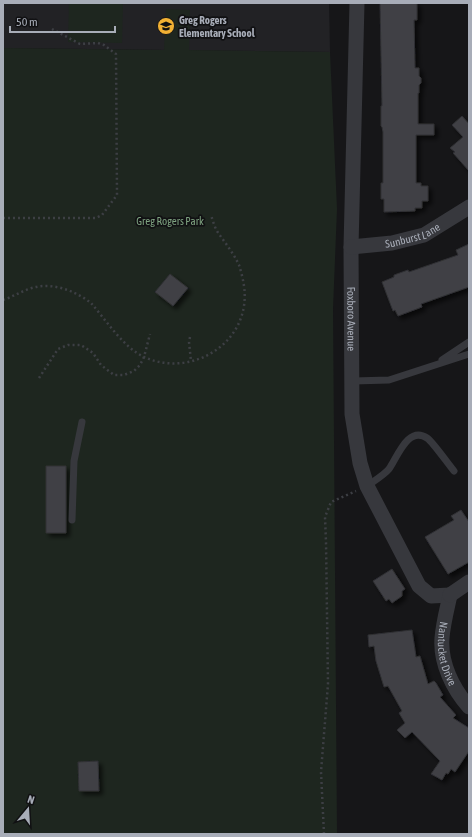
<svg xmlns="http://www.w3.org/2000/svg" width="472" height="837" font-family="'Asap Condensed',sans-serif">
<style>
.built{fill:#222225}
.green{fill:#1e261f}
.building{fill:#404145;stroke:#303034;filter:url(#shadow)}
.lines{fill:none;stroke-linecap:round;stroke-linejoin:round}
.path{stroke:#3d3f44;stroke-width:2.5;stroke-dasharray:2 3;stroke-linecap:butt}
.lane{stroke:#37383d;stroke-width:7}
.street{stroke:#37383d;stroke-width:15}
.labels{text-anchor:middle;dominant-baseline:central;stroke-width:3.5;stroke-linejoin:round;paint-order:stroke}
.poi-label{font-size:11px;font-weight:bold;fill:#a8adb8;stroke:#111113;text-anchor:start}
.park-label{font-size:11px;fill:#7fa381;stroke:#111113}
.street-label{font-size:11px;fill:#a8adb8;stroke:#111113}
</style>
<defs>
<filter id="shadow"><feDropShadow dx="3.5" dy="3.5" stdDeviation="2" flood-color="#0009"/></filter>
</defs>
<rect width="100%" height="100%" fill="#161618"/>
<path class="built" d="M3,3H329L330,52L3,48Z"/>
<path class="green" d="M69,3H123L122,43L68,42Z
M166,9L190,10L189,50L330,52L337,209L333,309L337,834H3V48L164,50Z"/>
<path class="building" d="M380,3H417V20H414L415,68H419V76L421,78V83L419,85V93H418V124H434V135H416V183H421V186H428V201H422V208H415V211L384,212V199H381V183H383V132L382,127L381,126V106H382Z
M462,116L469,124V171L453,153L455,152L450,148L463,137L452,125Z
M469,244V287L421,304L422,307L398,316L395,310L393,311L382,282L394,277V275L408,270L409,272L458,255L456,250Z
M170,274L188,288L173,306L155,292Z
M46,466H66V533H46Z
M461,510L469,522V562L448,574L425,537L454,520L451,516Z
M392,569L405,589L402,591V596L392,603L389,599L386,601L373,581Z
M412,630L416,657L420,656L428,684L434,681L436,683L443,695L440,697L456,715L453,718L469,728V751L455,772L451,769L448,774L446,773L442,780L431,774L440,761L412,732L405,738L397,730L405,723L399,713L402,711L388,686L384,687L376,661L374,646L369,647L368,635Z
M98,761L99,791H79L78,762Z"/>
<g class="lines">
<path class="path" d="M3,218H96L102,215L117,195L116,54L104,45L98,43L80,44L52,29
M3,300C12,297 20,292 29,289C50,281 74,290 91,303C106,320 123,347 144,357C192,379 252,342 244,286C243,279 241,271 239,265C234,254 226,244 219,234C215,229 213,221 211,215
M190,337L189,342L191,361
M39,378L58,349L68,345H81L93,353L101,365L114,375H124L134,371L140,365L144,357L150,334
M324,834L321,772L328,684L326,542L325,517L331,502L356,491"/>
<path class="lane" d="M442,360L469,342
M353,381L389,380L469,354
M367,486C374,481 384,475 389,469C397,458 408,425 427,438C433,442 448,464 454,471
M72,520L74,461L82,422"/>
<g class="street">
<path id="s1" d="M357,3L351,247L352,414L360,463L367,486L419,586L431,596L450,595"/>
<path id="s2" d="M351,247L392,243L424,235L469,207"/>
<path id="s3" d="M450,595C447,609 443,624 442,638C440,663 453,689 469,707"/>
<path d="M450,595L469,582"/>
</g>
</g>
<defs>
<g id="school-disc" transform="scale(0.9)"><circle r="9.5" fill="#f2b134" stroke="#111113"/><path d="M0-5L7-2L0 1L-7-2ZM-4 1L0 2.5L4 1V4Q0 6-4 4Z" fill="#111"/></g>
</defs>
<g fill-rule="evenodd">
<use href="#school-disc" x="166" y="26"/>
</g>
<g class="labels">
<g class="poi-label">
<text x="179" y="20">Greg Rogers<tspan x="179" dy="13">Elementary School</tspan></text>
</g>
<g class="park-label">
<text x="170" y="221">Greg Rogers Park</text>
</g>
<g class="street-label">
<text stroke="none"><textPath href="#s2" startOffset="63">Sunburst Lane</textPath></text>
<text stroke="none"><textPath href="#s1" startOffset="316">Foxboro Avenue</textPath></text>
<text stroke="none"><textPath href="#s3" startOffset="60">Nantucket Drive</textPath></text>
</g>
</g>
<rect width="472" height="837" fill="none" stroke="#a8adb8" stroke-width="8"/>
<g transform="translate(28 809) rotate(18)" stroke="#111113" stroke-width="3" paint-order="stroke">
<path d="M0-3L7 15L0 10L-7 15Z" fill="#a8adb8"/>
<text y="-6" font-size="11" font-weight="bold" text-anchor="middle" fill="#a8adb8">N</text>
</g>
<path d="M10 26v6h105v-6" fill="none" stroke="#a8adb8" stroke-width="2"/>
<text x="16" y="26" font-size="12" fill="#a8adb8" stroke="#111113" stroke-width="3" paint-order="stroke">50 m</text>
</svg>
